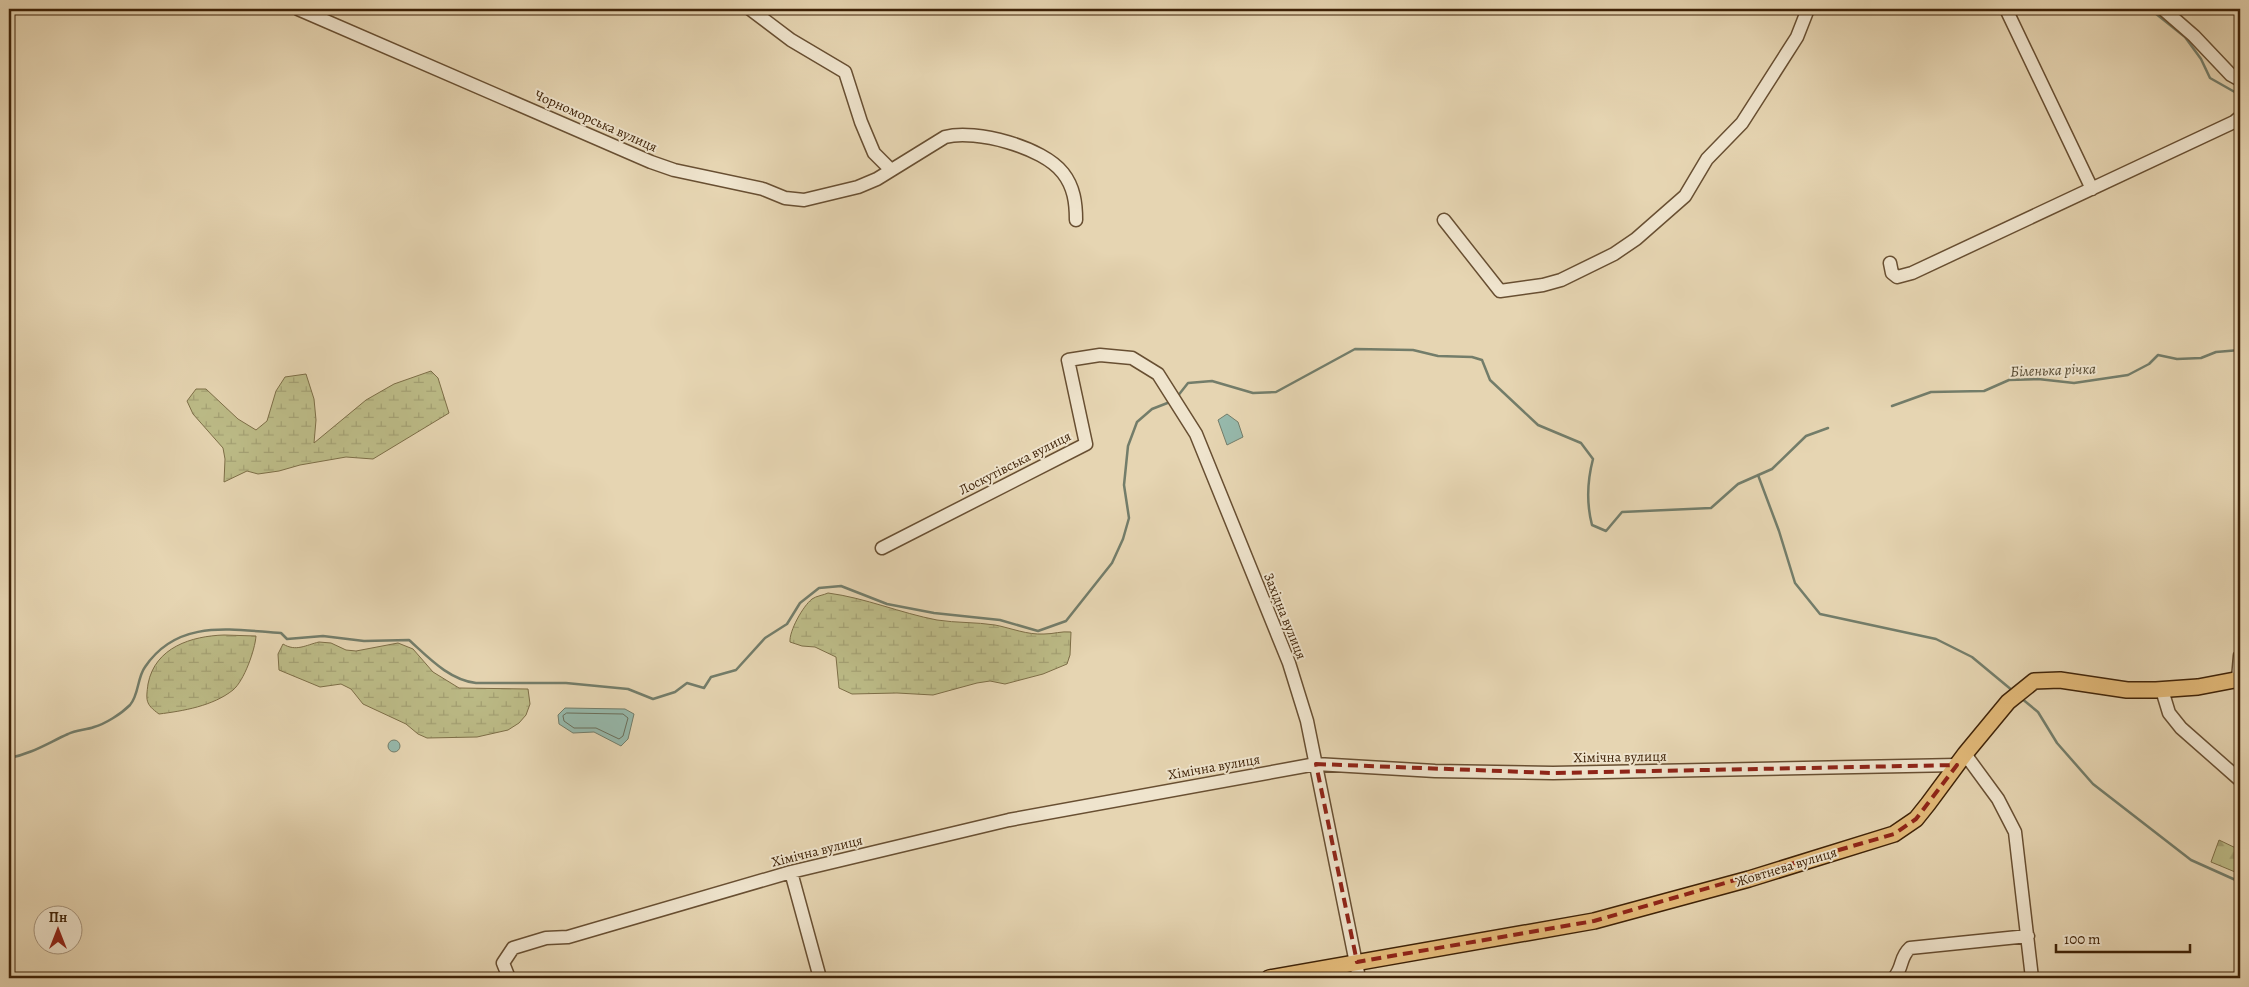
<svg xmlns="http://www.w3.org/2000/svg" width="2249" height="987" font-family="Alegreya,serif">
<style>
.forest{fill:url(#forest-firs);stroke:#7d6e47}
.wetland{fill:url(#wetland-marsh);stroke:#7d6e47}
.water{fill:#96b9ac;stroke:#737d6a}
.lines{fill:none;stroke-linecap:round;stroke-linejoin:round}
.shore{stroke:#6a6e5a;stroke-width:1}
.stream{stroke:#737d6a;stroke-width:2.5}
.minor-casing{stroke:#684f32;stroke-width:15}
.major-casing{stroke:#3e2207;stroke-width:18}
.minor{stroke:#efe4cd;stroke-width:12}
.major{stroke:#e3ba79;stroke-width:15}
.marked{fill:none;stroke:#8f2418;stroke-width:4;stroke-dasharray:10 6;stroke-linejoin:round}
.labels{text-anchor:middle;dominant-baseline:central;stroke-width:4;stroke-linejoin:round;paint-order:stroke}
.street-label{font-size:14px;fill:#3e2207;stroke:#efe4cd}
.water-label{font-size:15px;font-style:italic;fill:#544830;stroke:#efe4cd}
</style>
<defs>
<pattern id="forest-firs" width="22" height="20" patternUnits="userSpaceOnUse" patternTransform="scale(1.25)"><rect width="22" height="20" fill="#bcbb87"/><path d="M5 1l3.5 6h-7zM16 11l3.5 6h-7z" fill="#a3a073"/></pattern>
<pattern id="wetland-marsh" width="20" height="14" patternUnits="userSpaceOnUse" patternTransform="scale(1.25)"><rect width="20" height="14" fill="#bcbb87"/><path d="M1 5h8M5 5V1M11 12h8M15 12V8" fill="none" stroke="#a3a073"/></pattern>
</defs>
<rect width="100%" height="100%" fill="#e6d5b2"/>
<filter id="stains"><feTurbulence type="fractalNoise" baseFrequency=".004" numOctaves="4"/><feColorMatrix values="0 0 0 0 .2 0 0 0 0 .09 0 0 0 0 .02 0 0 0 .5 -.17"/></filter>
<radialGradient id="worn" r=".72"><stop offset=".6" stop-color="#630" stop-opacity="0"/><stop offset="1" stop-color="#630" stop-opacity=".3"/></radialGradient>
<path class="forest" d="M2219,840L2240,850V874L2211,862Z"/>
<path class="wetland" d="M431,371L438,378L449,413L373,459L346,457L300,465L279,471L258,474L247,471L224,482L225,459L223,448L193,414L187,401L196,389H206L238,419L256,430L267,421L276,391L285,377L306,374L314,399L316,420L314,443L366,400L394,384Z
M828,593C866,598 900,613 937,620C956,623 976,622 995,625C1011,628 1027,635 1044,634C1054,634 1061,631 1071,632L1070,655L1067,664L1043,674L1005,684L990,681L977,683L933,695L897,693L852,694L839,688L836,657L815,647L802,646L790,642C789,631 803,606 812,599C816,596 824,595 828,593Z
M224,635L256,636C255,650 244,681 233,690C213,706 183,711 159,714C145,704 146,700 148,684C155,647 192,636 224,635Z
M319,642L331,643L346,650L356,651L398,643L413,649L433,672L459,688L528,689L530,704L526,715L519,723L508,730L477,737L427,738L418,734L406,724L363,704L351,689L341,684L320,687L279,670L278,654L283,644C296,652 306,645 319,642Z"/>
<path class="water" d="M1227,414L1238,422L1243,437L1227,445L1218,420Z
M565,708L625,709L634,714L628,739L621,746L594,732L573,733L559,724L558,715Z
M388 746a6 6 0 1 1 12 0a6 6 0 1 1-12 0Z"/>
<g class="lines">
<path class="shore" d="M567,713L623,714L628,718L623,736L619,739L596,728H574L564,721L563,716Z"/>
<path class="stream" d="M2150,9L2185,37L2201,59L2210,78L2240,95
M1177,397L1188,383L1212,381L1253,393L1276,392L1355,349L1413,350L1438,356L1472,357L1482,360L1490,380L1538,425L1581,443L1593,459C1587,482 1586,502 1592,525L1606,531L1622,512L1711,508L1738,484L1772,469L1806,436L1828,428
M1892,406L1931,392L1984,391L2009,380L2038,379L2074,383L2128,375L2149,364L2158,355L2177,359L2201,358L2216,352L2240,350
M1758,475L1779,531L1795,583L1820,614L1936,639L1972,657L2013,691
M2021,698L2038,712L2057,743L2093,784L2191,860L2240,882
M9,758C31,754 48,743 68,734C76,730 86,730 94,727C105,724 121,714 130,705C139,695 137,678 145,667C178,618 232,630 281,633L287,639L323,636L364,641L409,640C428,657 449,680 476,683H566L628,689L653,699L675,692L687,683L704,688L711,677L736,670L765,638L787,624L800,603L819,588L841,586L887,604L934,613L1000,620L1038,631L1066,621L1112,563L1123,539L1129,518L1124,485L1128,446L1137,422L1152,409L1170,402"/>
<g class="minor-casing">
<path id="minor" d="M298,9L651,162L674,170L763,189L785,198L804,200L858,187L877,179L945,137C976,129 1043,147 1063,173C1074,187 1076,203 1076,220
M750,9L791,40L845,72L861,122L874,153L891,170
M2006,9L2092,189
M2163,9L2194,36L2231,75L2240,80
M1444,220L1500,291L1543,285L1561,280L1614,254L1636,239L1685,196L1707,159L1742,123L1797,37L1808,9
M1890,263L1892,273L1897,277L1912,273L2234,122L2240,117
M882,548L1086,444L1068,360L1100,355L1132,358L1158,374L1196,434L1289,663L1307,721L1359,978
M2238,679L2240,656
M2162,690L2169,713L2181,728L2240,780
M1965,754L1998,799L2015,832L2032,978
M791,872L820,978
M509,978L503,963L513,948L546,938L568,937L791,872L1009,820L1316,764L1435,771L1553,773L1957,765
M1894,978C1904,966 1899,958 1910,948L2028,936"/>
</g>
<g class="major-casing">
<path id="major" d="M1269,978L1594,921L1749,879L1894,834L1916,819L1928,804L1965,754L2008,702L2034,681L2060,680L2127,690H2156L2198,687L2240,679"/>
</g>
<use href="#minor" class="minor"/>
<use href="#major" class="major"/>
</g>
<path class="marked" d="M1316,764L1553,773L1957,765L1916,819L1894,834L1594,921L1357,962Z"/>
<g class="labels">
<g class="street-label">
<text transform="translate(596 121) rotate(24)">Чорноморська вулиця</text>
<text transform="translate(1015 463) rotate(-27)">Лоскутівська вулиця</text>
<text transform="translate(1285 616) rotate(68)">Західна вулиця</text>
<text transform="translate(1620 757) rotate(-1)">Хімічна вулиця</text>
<text transform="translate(1214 767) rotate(-10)">Хімічна вулиця</text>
<text transform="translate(817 851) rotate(-14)">Хімічна вулиця</text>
<text transform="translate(1786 867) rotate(-17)">Жовтнева вулиця</text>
</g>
<g class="water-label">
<text transform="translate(2053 370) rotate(-2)">Біленька річка</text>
</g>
</g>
<rect width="2249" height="987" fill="none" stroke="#e6d5b2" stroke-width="30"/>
<rect x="10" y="10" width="2229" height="967" fill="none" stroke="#3e2207" stroke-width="2.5"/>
<rect x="15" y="15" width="2219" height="957" fill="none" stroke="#3e2207"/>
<g transform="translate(58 930)"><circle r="24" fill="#efe4cd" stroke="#a8967e"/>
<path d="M0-4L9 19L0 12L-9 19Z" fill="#8f2418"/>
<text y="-8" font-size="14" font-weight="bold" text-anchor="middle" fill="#3e2207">Пн</text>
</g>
<path d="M2056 944v8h134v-8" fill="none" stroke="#3e2207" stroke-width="2.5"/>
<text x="2064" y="944" font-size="15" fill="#3e2207" stroke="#efe4cd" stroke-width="4" paint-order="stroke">100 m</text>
<rect width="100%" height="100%" filter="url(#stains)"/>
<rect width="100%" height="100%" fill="url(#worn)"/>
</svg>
